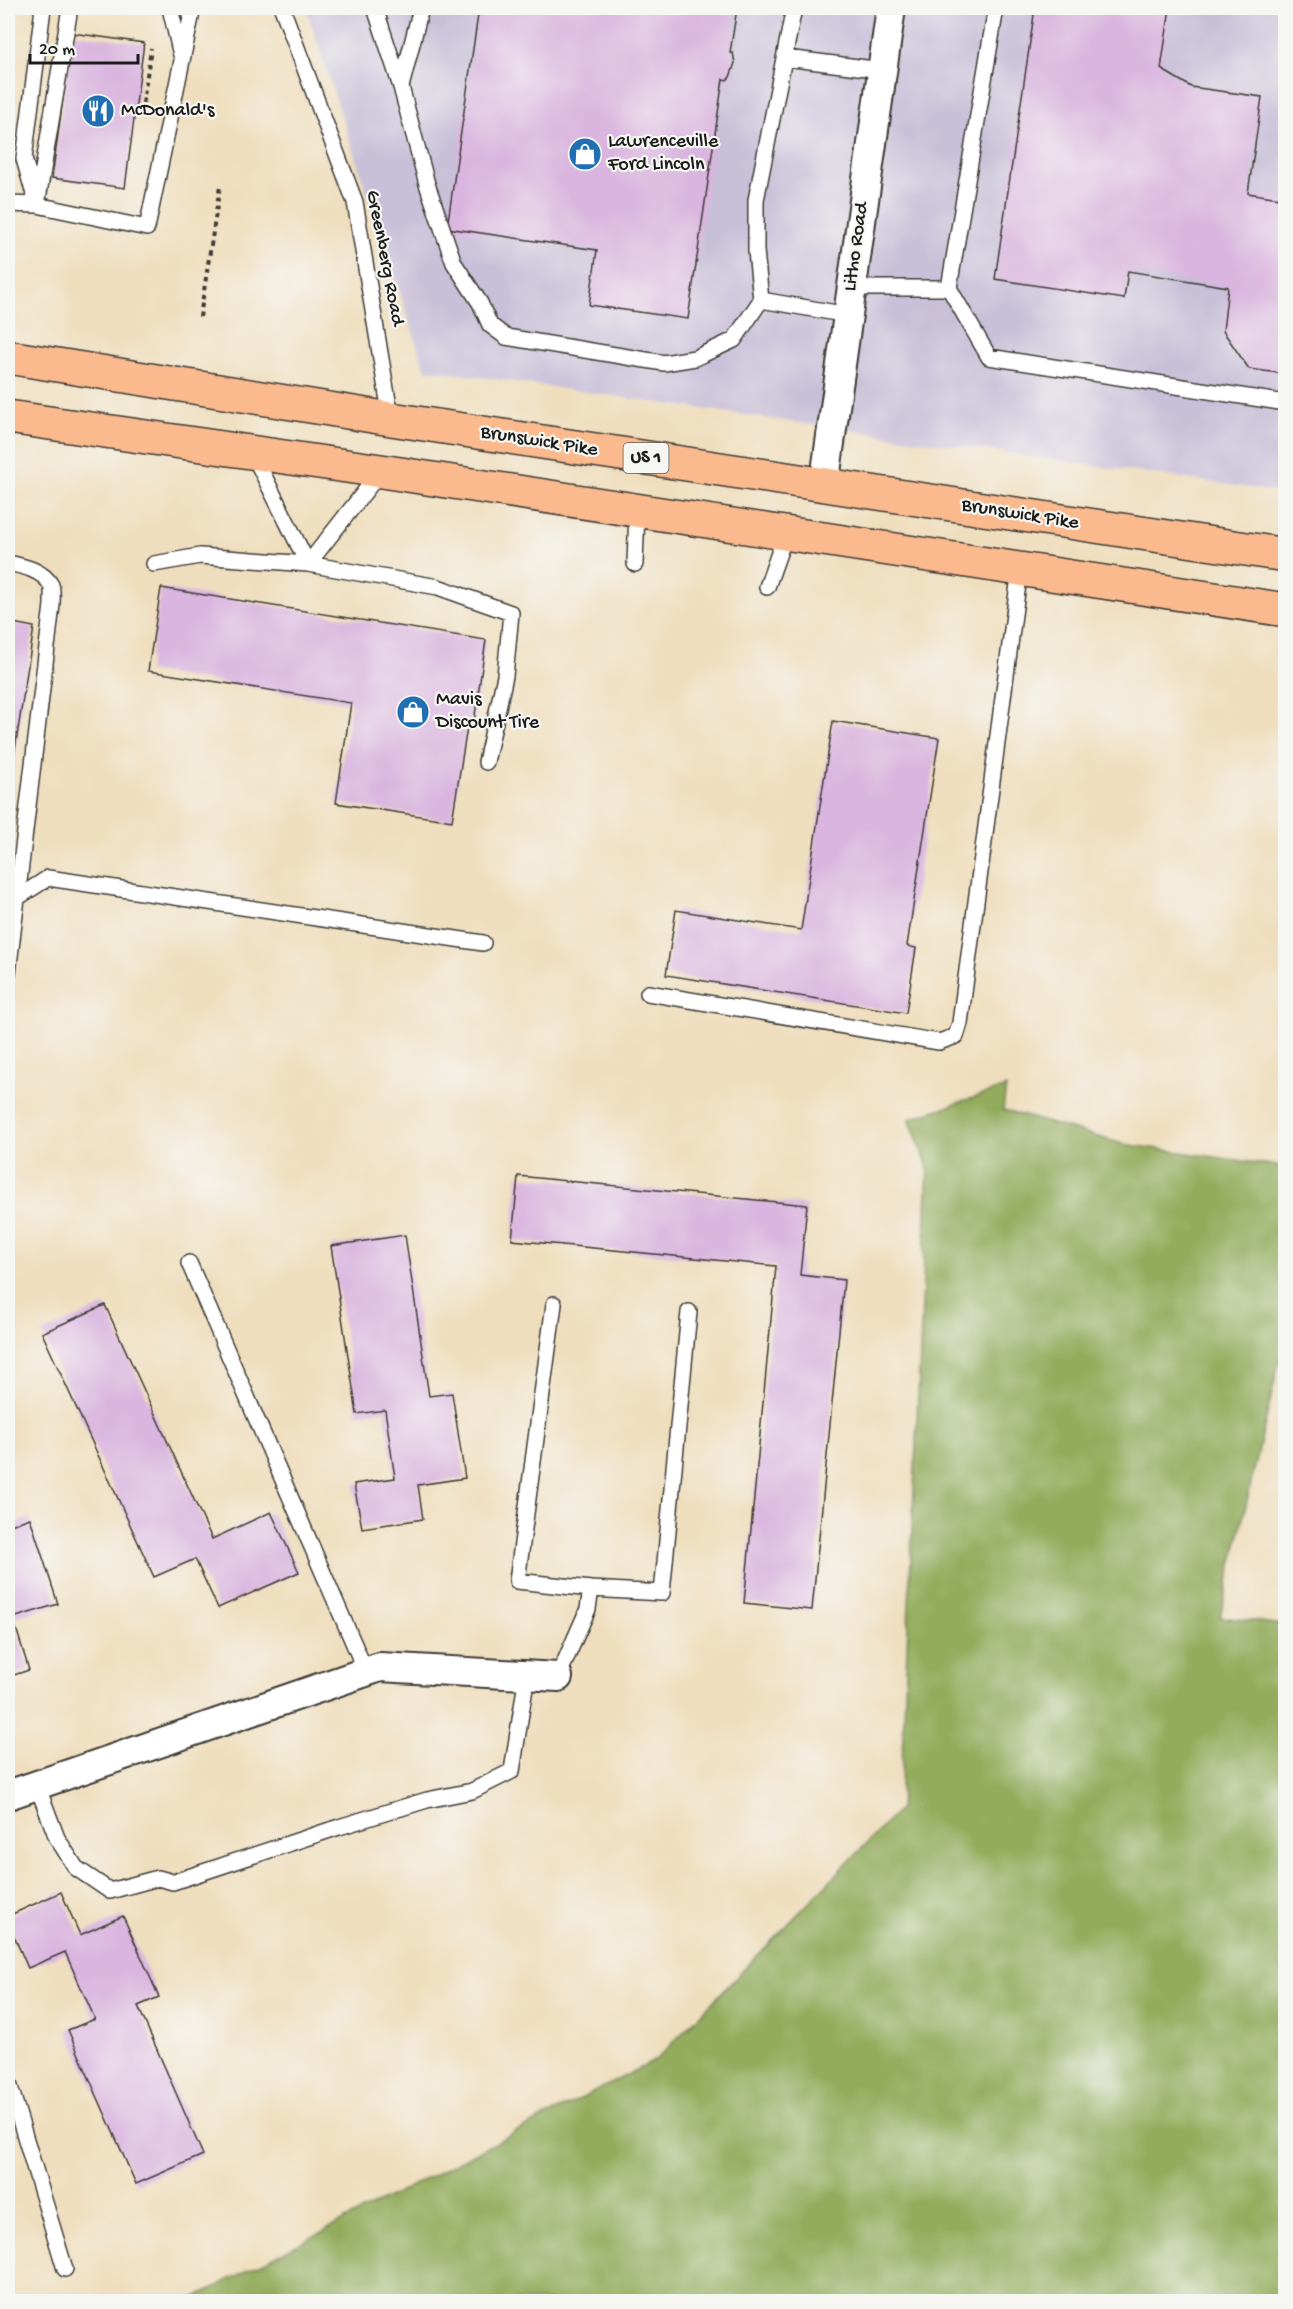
<svg xmlns="http://www.w3.org/2000/svg" width="1293" height="2309" font-family="'Gochi Hand',sans-serif">
<style>
.industrial{fill:#c8bfd8}
.forest{fill:#92ab5c;stroke:#57643c;stroke-width:1.5}
.building{fill:#dab5df}
.lines{fill:none;stroke-linecap:round;stroke-linejoin:round}
.service-casing{stroke:#3c3934;stroke-width:18}
.minor-casing{stroke:#3c3934;stroke-width:32}
.trunk-casing{stroke:#3c3934;stroke-width:36}
.path{stroke:#3c3934;stroke-width:4;stroke-dasharray:4.5 4.5;stroke-linecap:butt}
.service{stroke:#fff;stroke-width:15}
.minor{stroke:#fff;stroke-width:28}
.trunk{stroke:#fbba8d;stroke-width:33}
.labels{text-anchor:middle;dominant-baseline:central;stroke-width:4.5;stroke-linejoin:round;paint-order:stroke}
.shield{fill:#f6f6f2;stroke:#5d5d5c;stroke-width:1.5}
.shield-label{font-size:18px;font-weight:bold;fill:#1c1c1c}
.poi-label{font-size:20px;fill:#1c1c1c;stroke:#f6f6f2;text-anchor:start}
.street-label{font-size:20px;fill:#1c1c1c;stroke:#f6f6f2}
</style>
<rect width="100%" height="100%" fill="#f6f6f2"/>
<filter id="ink" filterUnits="userSpaceOnUse"><feTurbulence type="fractalNoise" baseFrequency=".0167" numOctaves="2"/><feDisplacementMap in="SourceGraphic" scale="12" xChannelSelector="R" yChannelSelector="G"/><feConvolveMatrix kernelMatrix="1 2 1 2 8 2 1 2 1" color-interpolation-filters="sRGB"/></filter>
<filter id="wash" filterUnits="userSpaceOnUse"><feTurbulence type="fractalNoise" baseFrequency=".008" numOctaves="4" result="noise"/><feDisplacementMap in="SourceGraphic" scale="24" xChannelSelector="R" yChannelSelector="G"/><feGaussianBlur stdDeviation="1.35" result="paint"/><feColorMatrix in="noise" values="0 0 0 0 0 0 0 0 0 0 0 0 0 0 0 0 0 1.4 0 .05"/><feComposite in="paint" operator="in"/></filter>
<g filter="url(#wash)">
<rect width="100%" height="100%" fill="#efdebd"/>
<path class="industrial" d="M306,8H1285V493L425,369Z"/>
<path class="forest" d="M1006,1087L1003,1110L1123,1144L1285,1167V1337L1220,1617L1285,1625V2301H188L656,2060L900,1809L928,1167L909,1119Z"/>
<g id="blocks">
<path class="building" d="M479,8H737L730,53H733L735,63L730,77L727,80L723,79L688,319L589,305L597,250L447,228Z
M1035,8H1170L1161,69L1191,87L1262,97L1248,193L1286,199V374L1249,369L1223,331L1228,287L1128,271L1124,299L995,279Z
M72,33L144,43L125,188L52,178Z
M161,588L486,640L474,722L468,721L452,821L336,803L351,703L148,671Z
M8,622L34,627L9,788H8Z
M833,721L939,738L907,946L916,948L906,1013L666,975L676,910L801,930Z
M518,1176L807,1205L800,1275L844,1280L812,1610L744,1603L776,1266L512,1240Z
M405,1235L429,1396L452,1393L465,1478L418,1485L423,1519L362,1528L354,1484L395,1478L385,1410L357,1414L331,1246Z
M105,1305L212,1539L271,1512L299,1572L218,1608L195,1559L154,1577L42,1333Z
M30,1518L58,1604L13,1618L29,1670L8,1677V1526Z
M61,1892L80,1935L123,1916L159,1997L138,2006L203,2155L136,2184L68,2030L95,2019L65,1952L28,1968L8,1922V1916Z"/>
</g>
</g>
<g filter="url(#ink)">
<use href="#blocks" fill-opacity="0" stroke="#3c3934" stroke-width="1.5"/>
<g class="lines">
<g class="service-casing">
<path id="service" d="M170,8L181,55
M282,8L355,202L391,419
M375,8L401,87L427,184L454,263L480,303L490,325L506,337L664,363L695,358L734,340L761,300L756,251V200L794,8
M786,58L882,70
M401,87L421,8
M38,199L70,8
M8,204L37,205L147,228L193,8
M37,205L24,159L43,8
M851,288H949L989,357L1286,403
M949,288L996,8
M761,300L848,315
M253,454L308,564
M8,563C22,566 43,570 51,585C53,590 52,599 52,605L17,898
M154,564L200,556L308,564L438,587L511,613L505,676L486,762
M308,564L381,471
M635,564L637,510
M767,587L786,533
M8,973L17,898L48,878L483,943
M648,993L939,1042L956,1036L960,1023L1020,569
M189,1263L366,1672
M554,1304L517,1581L591,1589L588,1609L558,1677
M591,1589L662,1593L689,1312
M37,1785L57,1838L76,1868L110,1891L158,1878L173,1882L339,1827L427,1800L472,1791L512,1771L527,1675
M8,2080L65,2269"/>
</g>
<g class="minor-casing">
<path id="minor" d="M824,486L891,8
M8,1795L380,1667L558,1677"/>
</g>
<g class="trunk-casing">
<path id="trunk" d="M8,357L391,419L1286,555
M8,417L381,471L1286,610"/>
</g>
<path class="path" d="M143,103L151,48
M200,317L220,186"/>
<use href="#service" class="service"/>
<use href="#minor" class="minor"/>
<use href="#trunk" class="trunk"/>
</g>
</g>
<defs>
<g id="restaurant-disc" transform="scale(1.725)"><circle r="9.5" fill="#1f6fb2" stroke="#f6f6f2"/><path d="M-5-6h1v4h1v-4h1v4h1v-4h1v5L-1.5 .5V6h-2V.5L-5-1ZM5-6V6H3V1.5H1.5Q1.5-4 5-6Z" fill="#fff"/></g>
<g id="shop-disc" transform="scale(1.725)"><circle r="9.5" fill="#1f6fb2" stroke="#f6f6f2"/><path d="M-5-2.5h2.3a2.7 3.5 0 0 1 5.4 0H5L5.5 6h-11ZM-1.5-2.5h3a1.5 2.3 0 0 0-3 0Z" fill="#fff"/></g>
</defs>
<g fill-rule="evenodd">
<use href="#restaurant-disc" x="98" y="111"/>
<use href="#shop-disc" x="585" y="154"/>
<use href="#shop-disc" x="413" y="712"/>
</g>
<g class="labels">
<rect class="shield" x="623.5" y="443" width="45" height="30" rx="4.5"/>
<g class="shield-label">
<text x="646" y="458">US 1</text>
</g>
<g class="poi-label">
<text x="121" y="111">McDonald's</text>
<text x="608" y="142">Lawrenceville<tspan x="608" dy="23">Ford Lincoln</tspan></text>
<text x="436" y="700">Mavis<tspan x="436" dy="23">Discount Tire</tspan></text>
</g>
<g class="street-label">
<text transform="translate(857 247) rotate(-82)">Litho Road</text>
<text transform="translate(384 258) rotate(79)">Greenberg Road</text>
<text transform="translate(539 442) rotate(9)">Brunswick Pike</text>
<text transform="translate(1020 515) rotate(9)">Brunswick Pike</text>
</g>
</g>
<rect width="1293" height="2309" fill="none" stroke="#f6f6f2" stroke-width="30"/>
<path d="M30 54v9h108v-9" fill="none" stroke="#1c1c1c" stroke-width="3"/>
<text x="39" y="54" font-size="18" fill="#1c1c1c" stroke="#f6f6f2" stroke-width="4.5" paint-order="stroke">20 m</text>
</svg>
